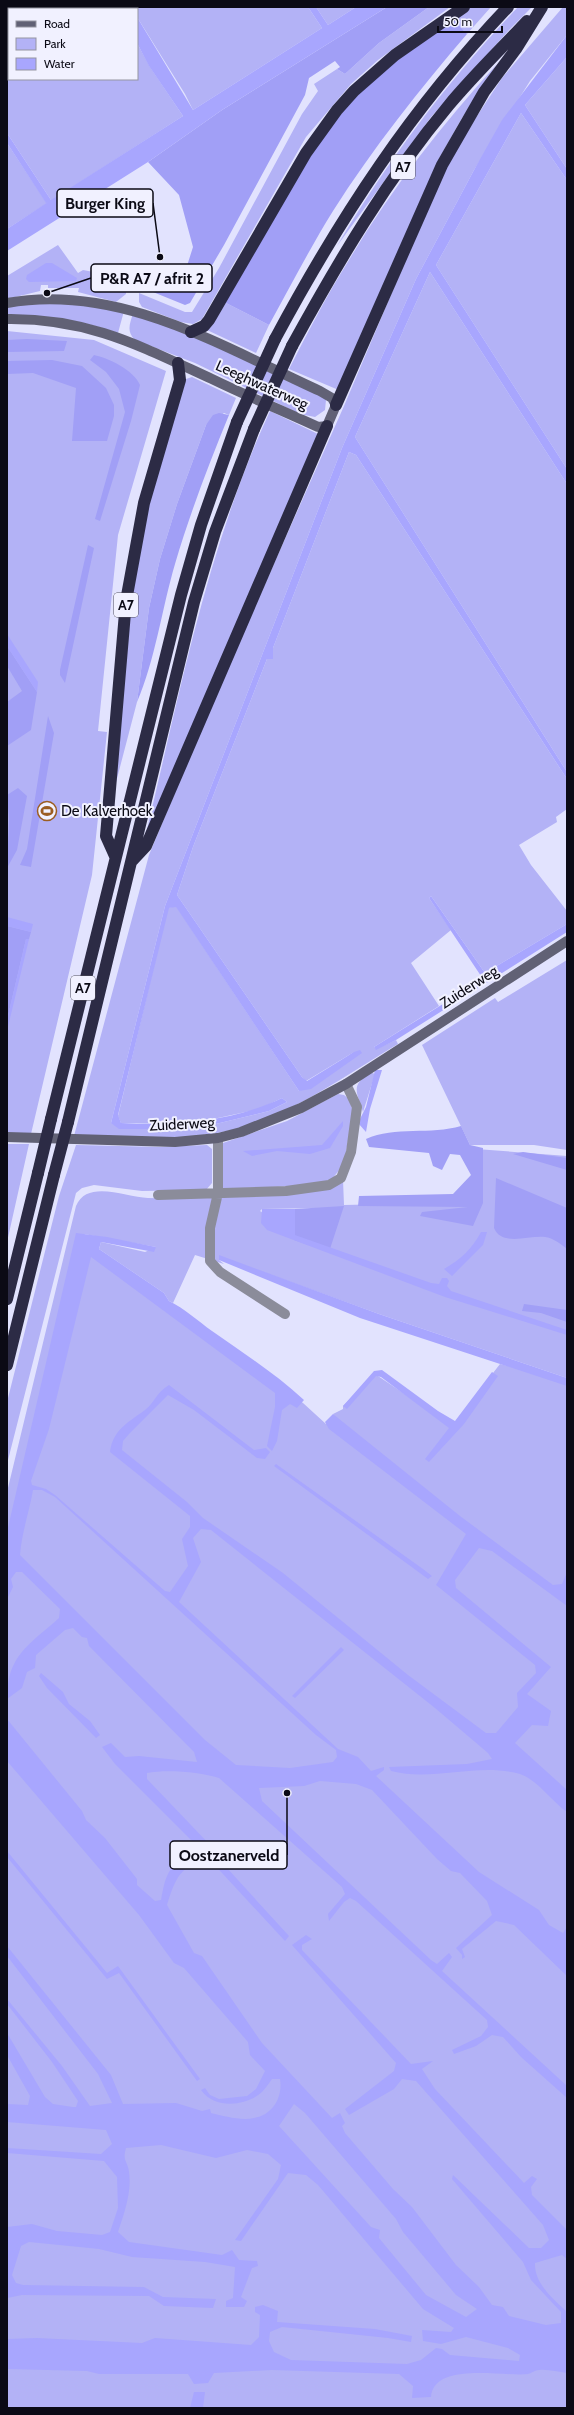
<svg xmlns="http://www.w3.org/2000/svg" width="574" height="2415" font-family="Cabin,sans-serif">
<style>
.green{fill:#b3b2f6;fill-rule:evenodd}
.forest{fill:#a19ff6}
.water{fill:#a8a6fe;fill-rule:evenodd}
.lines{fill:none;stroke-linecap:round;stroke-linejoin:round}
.street{stroke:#8b8c9a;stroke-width:10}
.secondary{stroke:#616175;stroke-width:10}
.highway{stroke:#2c2b45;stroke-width:12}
.highway-bridge{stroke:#2c2b45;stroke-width:12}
.labels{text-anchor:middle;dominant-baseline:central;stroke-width:4;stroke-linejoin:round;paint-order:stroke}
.shield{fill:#f1f1ff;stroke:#504f5b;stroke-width:1}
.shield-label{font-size:14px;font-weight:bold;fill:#0b0a15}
.street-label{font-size:15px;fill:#0b0a15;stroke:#f1f1ff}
.poi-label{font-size:15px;fill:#0b0a15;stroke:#f1f1ff;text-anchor:start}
.leader{fill:none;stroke:#0b0a15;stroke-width:1.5}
.callout-dot{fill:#0b0a15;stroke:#f1f1ff;stroke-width:1.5}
.callout{fill:#f1f1ff;stroke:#0b0a15;stroke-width:1.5}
.callout-label{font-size:16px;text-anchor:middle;font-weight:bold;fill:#0b0a15}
</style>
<rect width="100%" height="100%" fill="#e2e3fe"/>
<path class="green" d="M7,7H116L117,9H9V79H137V43L150,67L183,116L7,229V143L46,202L51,200L7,133Z
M130,7H308L322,28L193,110L185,94L137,17V9Z
M316,7H356L328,25Z
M429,7H450L378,60L351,84L306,137L202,319L193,324L181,322L142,307L139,302V293L185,312H192L219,268L302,114L318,91L314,84L337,69L345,74L379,43Z
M470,7H491L467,34L453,19Z
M518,7H532L511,28L431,117L337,246C390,157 447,82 518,7Z
M563,7H567V35L530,81L474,170L416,279L342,448L165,906L111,1123L195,1129L269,1111L287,1102L282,1098L259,1109L190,1124L121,1123L118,1116L168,908L176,906L299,1091L354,1052L306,1081L302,1077L177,895L193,847L267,659H273V648L349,452L356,455L567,779V809L556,817L557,822L519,845L531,865L567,911V924L485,973L431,896L429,898L451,930L411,963L439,1006L374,1047L376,1049L396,1040L398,1044C353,1071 309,1102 261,1121C205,1143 133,1139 74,1136L149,855L210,708L344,406L434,193L456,148L502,78Z
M567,57V169L525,105Z
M497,64L462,118L440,157L341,391L289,369C308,332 327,295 349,260C391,189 442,125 497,64Z
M521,113L567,180V469L436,265Z
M58,245L78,273L83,270L120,277L126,286V294L116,302L78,292L79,288H48V285H41L40,291L7,299V276Z
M430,272L567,484V772L355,437Z
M55,302L124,311L118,333C81,320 46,315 7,315V306Z
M224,302L269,325L256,353L207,330Z
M133,313L212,343L322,396L326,400L325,410L315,417L300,414L195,363L135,340C126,331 130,324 133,313Z
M7,331L94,340L166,371L118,535L98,731L107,732L92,875L31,1134L7,1133Z
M192,377L236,398L229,415L224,413L206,425L177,504L160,559L149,608L137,702L114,790L134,576L143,523L186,379Z
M270,411L320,435L144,842C179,697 207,547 270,411Z
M567,960V1150L534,1145H470L422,1045L495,998L498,1002Z
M370,1072L375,1074L363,1112C356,1090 351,1086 370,1072Z
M338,1094L344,1095L349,1099L353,1111L344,1164L332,1179L316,1185L224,1189L220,1186L223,1143L287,1121Z
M7,1144H29L7,1242Z
M76,1145L161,1147L207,1145L212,1149V1183L206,1190L142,1191L94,1185L82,1188L76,1193L7,1464V1402L59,1196Z
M476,1149L567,1156V1378L379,1314L219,1256V1260L224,1264L195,1255L173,1303L169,1301L164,1293L99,1249L101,1242L145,1252L156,1247L84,1234L98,1250L303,1403L326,1424L336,1418L333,1414L343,1409V1406L375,1374L452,1426L500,1364L567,1381V2408H7V1492L76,1206C87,1179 126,1197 148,1198C214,1201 279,1189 343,1180L344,1205L479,1202ZM320,1208L312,1246L260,1211L262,1209Z"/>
<path class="forest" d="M387,7H429L379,43L345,74L337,69L340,67L335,61L309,78L305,95L224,245L190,303L185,305L153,292L154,286L186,269L193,247L179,195L148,162L222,110Z
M453,19L467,34C419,90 373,148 333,211C310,248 290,287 269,325L224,302L320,136L383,68Z
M27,339L67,341L64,351L7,352V340Z
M94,355C108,358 134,370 140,385L131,421L100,521L95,519L125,412L119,389L106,372L90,360Z
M52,360L82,366L106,388L114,405V416L107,441H72L76,388L33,373L7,374V361Z
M219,413L229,415C209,464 190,513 175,564C162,608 155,661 137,702L149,608L160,559L177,504L206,425L213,415Z
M88,545L94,548L65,683L60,675V670Z
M7,646L37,692L31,730L7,746V702L22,691L7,666Z
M48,716L54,733L31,867L20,865L27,849Z
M18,788L27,796L17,850L7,868L9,820L7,795Z
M7,926L31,932L29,939H26L7,1020Z
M461,1126L470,1145L483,1148V1203L473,1226L420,1216L422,1212L468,1207L358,1206L359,1196L453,1194L471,1175L460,1155L450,1154L442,1170L433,1166L429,1153L369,1147L366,1139C395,1126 431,1135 461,1126Z
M523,1152L567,1158V1170L513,1154Z
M496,1178L567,1208V1249C561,1244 553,1238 545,1237C529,1235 502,1247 494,1228Z
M344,1206L329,1252L294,1240L295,1209Z
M524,1304L567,1310V1322L541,1313L522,1311Z"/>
<path class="water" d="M308,7H316L328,25L356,7H387L222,110L148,162L7,251V229L48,202L46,203L7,143V133L51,200L183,116L149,66L137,43V17L193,110L322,28Z
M567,35V57L525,105L567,169V180L521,113L436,265L567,469V484L430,272L355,437L567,772V779L356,455L349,452L273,648V659H267L193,847L177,895L302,1077L307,1081L354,1052L360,1050L362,1053L311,1089L299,1091L176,907L169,908L118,1115L121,1123C176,1126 232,1122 282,1098L287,1102L269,1111L195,1129H119L111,1123L165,906L342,448L416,279L474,170L502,120Z
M46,263H52L77,278L76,281L29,282L26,279L27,275Z
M7,634L38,682L37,692L7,646Z
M431,896L485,973L567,924V932L396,1040L376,1050L374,1047L483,979L429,898Z
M7,917L33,924L31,932L7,926Z
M26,939H29L7,1031V1020Z
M375,1070H382L370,1109L366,1132L358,1123L366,1107Z
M343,1121V1126L330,1148L310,1154L277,1151L252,1156L243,1151L322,1145Z
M262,1209H295V1235L431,1283L439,1284L442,1278H447L449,1281L447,1286L451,1291L567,1330V1335L445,1297L267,1230L261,1223Z
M481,1232H487L483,1245L452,1276L444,1269C461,1259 472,1249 481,1232Z
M76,1233L107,1237L156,1247L154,1252L101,1242L99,1249L164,1293L169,1301C184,1308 198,1321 212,1331C243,1353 276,1374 304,1400L297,1408L290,1404L282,1410L277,1441L272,1451L267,1446L275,1407V1393L91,1257L49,1429L31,1481L32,1485L46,1489L55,1495L165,1591L170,1592L188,1566L182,1539L190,1527V1516L110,1452C113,1429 129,1422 145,1410C155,1402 155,1394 169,1385L254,1450L266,1448L270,1452L265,1459L257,1458L194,1410L168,1395L129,1434L123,1441L122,1450L187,1502L203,1518L283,1573L408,1675L486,1733H496L518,1707L517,1693L536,1673L535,1665L436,1585L466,1534L329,1429L325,1422L333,1414L460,1516L553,1585L562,1584L567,1572V1606L492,1551L479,1548L455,1580L456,1588L551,1667L527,1694L551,1711L548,1726L532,1725L515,1743L567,1790V1812C552,1802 538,1780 520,1774C478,1762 433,1782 391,1771L389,1767L467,1764L492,1759L488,1753L435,1708L211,1530L201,1529L193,1538L201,1562L179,1602L338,1749L358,1757L371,1771L384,1767V1770L376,1776L479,1872L539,1910L549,1925L563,1933L567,1927V1976L514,1925L496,1921L462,1949L465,1957L462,1959V1955L456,1948L492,1915L487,1901L460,1873L451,1871L437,1859L372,1790L356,1784L320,1781L304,1786L259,1788L262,1801L431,1960L437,1964L449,1953L452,1957L442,1971L567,2086V2098L521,2057L503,2037L492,2035L476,2046L454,2054L452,2050L481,2036L488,2027L487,2020L356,1901L350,1898L344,1902L329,1921L328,1914L345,1894L342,1887L219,1778C200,1772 167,1769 147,1773V1779L211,1846L216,1856L289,1936L285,1941L210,1860C181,1863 175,1879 167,1905L194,1953L202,1956L262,2043L332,2118L340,2113L345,2123L342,2126L345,2133L393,2189L412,2207L456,2265L479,2287L492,2305L503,2307L509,2316L546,2325L561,2323V2312L531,2280L523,2262L452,2179L453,2175L529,2248H541L549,2240L543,2225L416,2081L402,2079L394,2089L349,2115L345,2109L394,2071L396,2063L292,1945L306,1935L312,1939L302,1945V1950L411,2064L433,2061L422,2069L435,2089L524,2183L532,2176L537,2179L531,2187L532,2195L567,2230V2259L562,2255L535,2263C534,2283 553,2299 567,2312V2373C558,2372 548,2369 539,2370C535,2370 532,2373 528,2374C504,2377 434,2361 431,2397L412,2398L413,2386L399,2374L272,2370L214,2373L208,2383L194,2384L188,2374H99L87,2371L7,2369V2339L37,2338L142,2343L155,2338L251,2345L259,2337L260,2315L255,2312V2307L263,2305L278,2311L277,2322L375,2329L412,2336L411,2342L388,2338L282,2327L270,2332L269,2341L274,2352L291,2360L407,2364L421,2360L436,2348L442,2349L450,2355L519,2361L520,2355L508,2348L466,2337L441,2344L423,2341L422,2330L451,2332L454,2328L423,2309L318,2185L306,2175L288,2173L241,2241L235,2240L278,2179L281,2165L268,2154L247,2150L216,2158L161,2145L126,2148C122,2162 128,2161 129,2172C132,2192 124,2214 118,2232L129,2242L222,2255L232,2250L239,2260L257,2261L258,2266L252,2268L241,2297L247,2301L244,2307H226V2301L233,2298L235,2267L205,2262L132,2257L99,2249L29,2242L21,2246L12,2275L16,2283L23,2285L144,2287L163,2297L216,2299L213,2308L164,2306L149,2296L22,2295L7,2298V2227L32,2224L57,2231L102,2235L110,2232L118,2208L117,2177L104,2161L7,2153V2148L101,2154L112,2144L106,2130L7,2122V2104L28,2105L30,2096L7,2055V2033L45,2097L53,2104L73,2107H76L78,2101L52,2062L7,2004V1999L62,2066L90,2106L112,2103L98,2074L7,1956V1946L111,2075L123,2104L176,2103L202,2111L210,2109L211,2113C224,2116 241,2121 254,2118C273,2115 283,2097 280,2079H272C269,2083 266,2088 262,2092C246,2107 214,2109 201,2090L205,2088L210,2095L219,2099L247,2096L256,2089L265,2071L250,2055L248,2042L184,1968L174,1963L139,1915L7,1761V1719L82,1811L86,1820L105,1838L137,1879V1885L155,1901L161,1900C163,1890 164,1881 169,1872C176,1861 190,1857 194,1843L115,1764L102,1747L111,1743L125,1757L139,1756L197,1762L194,1752L89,1646L87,1638L82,1637L73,1628L65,1630L36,1655L35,1668L27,1672L22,1688L7,1699C7,1655 29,1645 59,1618L60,1609L22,1572H16L11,1579L13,1587L7,1599V1532ZM33,1490H42L55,1497L316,1735L336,1750L337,1757L333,1762L290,1768L236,1765L205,1740L20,1555C22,1531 29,1513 33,1490ZM294,2104L305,2113L396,2219L403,2232L456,2295L477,2309L466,2317L426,2295L379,2238L380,2230L371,2227L279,2126Z
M219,1255L379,1314L567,1378V1386L360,1318L219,1260Z
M382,1370L438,1411L455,1421L492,1372L498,1376L464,1424L429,1462L425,1459L449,1428L381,1377L376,1376L347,1409L343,1406L374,1371Z
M276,1464L423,1569L432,1576L428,1579L274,1466Z
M341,1647L344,1650L295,1698L292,1696Z
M41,1673L63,1692L69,1704L90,1721L100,1735L96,1738L47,1688L39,1676Z
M7,1851L107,1973L118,1966L200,2079L197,2081L119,1973L107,1979L7,1857Z
M194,2392H205L203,2408H190Z"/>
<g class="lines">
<path class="street" d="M218,1138V1193L210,1228V1261L220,1272L285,1314
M158,1195L286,1191L329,1185L341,1178L351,1152L357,1107L346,1084"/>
<path class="secondary" d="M7,303C119,283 221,346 320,391L332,398L336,405L327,426L318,427C283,411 247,396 212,379C140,346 89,318 7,319
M7,1137L175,1142L218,1138L241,1132L301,1108L346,1084L567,941"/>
<path class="highway" d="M191,332L204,326L209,320L306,153L337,110L354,91L395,55L464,7
M275,339C341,216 411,109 508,7
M292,346C338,262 387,179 449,105C473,76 501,49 527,21
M336,405L442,165L484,92L516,49L542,7
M115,856L106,836L126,601L144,503L180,380L178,363
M132,861L146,846L327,426
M51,1119L181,595L201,525L237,422
M68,1122L194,602L215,532L254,429
M7,1299L38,1173
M7,1365L54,1175"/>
<path class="highway-bridge" d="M237,422L275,339
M254,429L292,346
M38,1173L51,1119
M54,1175L68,1122"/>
</g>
<defs>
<g id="stadium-ring" transform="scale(1)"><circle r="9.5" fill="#f1f1ff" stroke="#9b5d22" stroke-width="1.5"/><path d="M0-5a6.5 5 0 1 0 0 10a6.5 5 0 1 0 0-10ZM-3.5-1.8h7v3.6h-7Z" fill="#9b5d22"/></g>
</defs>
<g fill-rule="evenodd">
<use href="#stadium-ring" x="47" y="811"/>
</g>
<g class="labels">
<g class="shield">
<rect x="391" y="155" width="24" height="24" rx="3"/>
<rect x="114" y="593" width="24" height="24" rx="3"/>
<rect x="71" y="976" width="24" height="24" rx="3"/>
</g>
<g class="shield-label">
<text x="403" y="167">A7</text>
<text x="126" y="605">A7</text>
<text x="83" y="988">A7</text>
</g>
<g class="street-label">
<text transform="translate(262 385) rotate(24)">Leeghwaterweg</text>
<text transform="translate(469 987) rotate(-33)">Zuiderweg</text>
<text transform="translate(182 1124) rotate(-3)">Zuiderweg</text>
</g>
<g class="poi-label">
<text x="61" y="811">De Kalverhoek</text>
</g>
</g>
<path class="leader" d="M160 257L153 203M47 293L91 278M287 1793L287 1855"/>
<g class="callout-dot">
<circle cx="160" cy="257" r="4"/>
<circle cx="47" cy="293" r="4"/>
<circle cx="287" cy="1793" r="4"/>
</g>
<g class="callout">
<rect x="57" y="189" width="96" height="28" rx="4"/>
<rect x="91" y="264" width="121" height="28" rx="4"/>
<rect x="170" y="1841" width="117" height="28" rx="4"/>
</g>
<g class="callout-label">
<text x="105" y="209">Burger King</text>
<text x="152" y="284">P&amp;R A7 / afrit 2</text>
<text x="229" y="1861">Oostzanerveld</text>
</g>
<rect width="574" height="2415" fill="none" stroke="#0b0a15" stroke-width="16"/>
<rect x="8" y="8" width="130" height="72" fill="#f1f1ff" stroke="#9595a1"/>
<rect x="16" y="21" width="20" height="6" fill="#616175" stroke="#9595a1"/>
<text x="44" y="28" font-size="12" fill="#0b0a15">Road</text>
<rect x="16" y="38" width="20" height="12" fill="#b3b2f6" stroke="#9595a1"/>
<text x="44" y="48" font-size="12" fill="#0b0a15">Park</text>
<rect x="16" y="58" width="20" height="12" fill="#a8a6fe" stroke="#9595a1"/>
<text x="44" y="68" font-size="12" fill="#0b0a15">Water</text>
<path d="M438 26v6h64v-6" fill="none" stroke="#0b0a15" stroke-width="2"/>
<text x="444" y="26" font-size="12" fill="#0b0a15" stroke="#f1f1ff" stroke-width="3" paint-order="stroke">50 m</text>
</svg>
